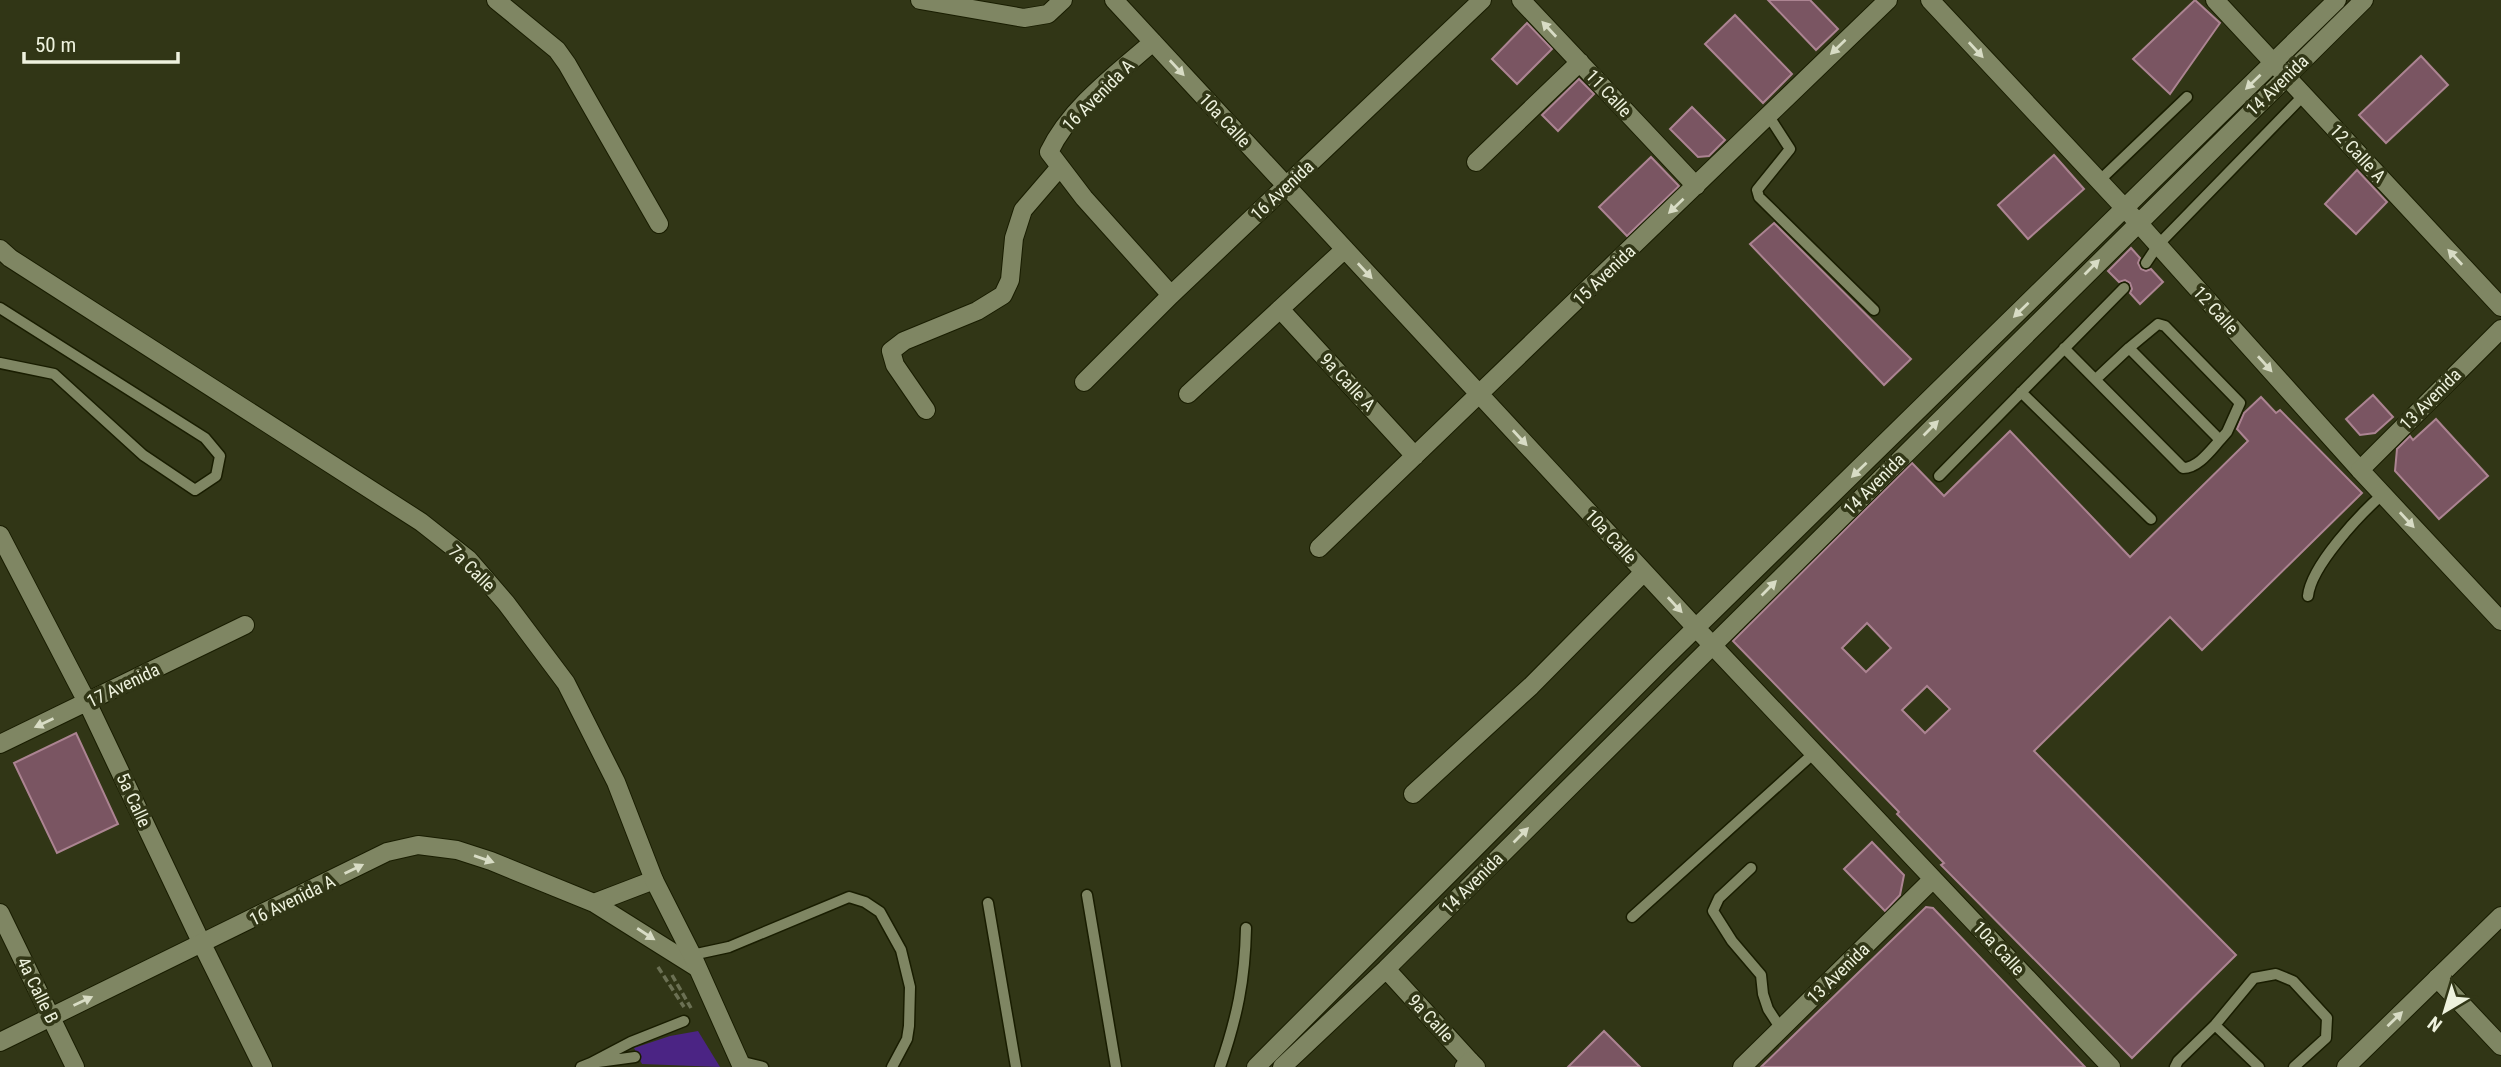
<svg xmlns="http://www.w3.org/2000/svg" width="2501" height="1067" font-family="'Roboto Condensed',sans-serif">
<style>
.green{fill:#4b2484}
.building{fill:#7a5562;stroke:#ac8492;stroke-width:2;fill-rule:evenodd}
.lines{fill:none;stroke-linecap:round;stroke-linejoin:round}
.service-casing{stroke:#191d00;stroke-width:13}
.minor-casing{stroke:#191d00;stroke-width:20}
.tertiary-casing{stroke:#191d00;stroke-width:20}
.secondary-casing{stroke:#191d00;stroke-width:20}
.path{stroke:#6b7053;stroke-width:3.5;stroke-dasharray:7 3.5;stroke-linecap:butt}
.service{stroke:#7f8663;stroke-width:10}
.minor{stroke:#7f8663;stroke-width:18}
.tertiary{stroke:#7f8663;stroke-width:18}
.secondary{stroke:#7f8663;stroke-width:18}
.oneway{fill:#d8dcc5}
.labels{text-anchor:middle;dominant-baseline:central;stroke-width:7;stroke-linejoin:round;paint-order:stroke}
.street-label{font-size:18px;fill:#eef2de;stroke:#313616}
</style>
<rect width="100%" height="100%" fill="#313616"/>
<path class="green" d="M698,1031L720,1067L642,1064L634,1048L670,1036Z"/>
<path class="building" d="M1768,0H1810L1838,29L1816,50Z
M2195,0L2220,23L2170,94L2133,59Z
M1735,15L1792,74L1763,103L1705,44Z
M1527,23L1552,49L1517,84L1492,59Z
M2421,56L2448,85L2386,143L2359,115Z
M1579,79L1594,94L1558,131L1542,115Z
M1692,107L1725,140L1709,156L1698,157L1670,129Z
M2054,155L2084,189L2028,239L1998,205Z
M1651,157L1679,186L1627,236L1599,207Z
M2357,170L2387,202L2356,234L2325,204Z
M1774,223L1911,359L1884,385L1750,244Z
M2131,248L2140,258L2138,263L2141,269L2146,271L2151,269L2163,282L2140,304L2130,293L2132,289L2130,283L2125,280L2119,282L2108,271Z
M2373,395L2393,417L2375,433L2360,435L2346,419Z
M2261,397L2276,413L2280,410L2362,493L2202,650L2170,617L2034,751L2236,955L2132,1058L1941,865L1944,863L1897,814L1899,812L1733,641L1912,463L1944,496L2010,431L2130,557L2248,441L2237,429L2244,413ZM1867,623L1891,648L1866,672L1842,648ZM1927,686L1950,709L1925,733L1902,710Z
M2436,419L2488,476L2439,519L2395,471L2397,449L2410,436L2413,440Z
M76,733L118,824L57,853L14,763Z
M1872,842L1904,875L1900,895L1885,911L1844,869Z
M1926,907L1933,908L2085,1067H1761Z
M1604,1031L1640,1067H1568Z"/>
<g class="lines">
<g class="service-casing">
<path id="service" d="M1768,115L1790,149L1757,190L1759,197L1874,310
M2099,181L2187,97
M2146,263L2158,245L2304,95
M0,308L205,438L220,456L216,476L195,490L143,455L54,374L0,363
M2064,348L2183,468C2198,468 2210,451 2220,440L2129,348L2096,379
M2129,348L2158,324L2165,326L2240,403L2227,432L2220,440
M2021,392L2151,519
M1939,476L2124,288
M2308,596C2311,566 2360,514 2383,494
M1751,868L1719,898L1713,911L1732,941L1761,975L1763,994L1768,1009L1781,1029
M1087,895L1116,1067
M988,903L1016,1067
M1632,917L1814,753
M692,955L729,947L849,897L865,902L880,912L901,950L910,987L909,1026L907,1039L892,1067
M2215,1025L2259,1067
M739,1061L763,1067
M591,1063L631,1042L684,1021
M581,1067L591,1063L635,1057
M1220,1067C1237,1018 1245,980 1246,928
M2175,1067L2178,1061L2215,1025L2254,978L2276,974L2293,981L2327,1018L2326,1038L2294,1067"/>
</g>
<g class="minor-casing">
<path id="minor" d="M496,0L557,50L567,64L659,224
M920,0L1024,18L1048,14L1063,0
M1114,0L1697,629L2111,1067
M1521,0L1696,186
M1930,0L2132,216L2360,470
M2215,0L2501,307
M1153,42C1116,74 1070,108 1049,152L1084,198L1171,295
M1476,162L1580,62
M1280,309L1415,456
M1084,382L1171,295L1482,0
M1188,394L1345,249
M926,410L895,365L891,351L904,341L977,311L1003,295L1010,280L1014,238L1023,210L1060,167
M0,535L87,702L202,944
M1319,548L1888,0
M0,744L245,625
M1413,794L1531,686L1644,572
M0,913L75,1067
M1386,969L1470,1061
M2437,978L2501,1046
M1256,1067L1663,660L2337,0
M1282,1067L1386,969L2364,0
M1742,1067L1933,879"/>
</g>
<g class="tertiary-casing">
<path id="tertiary" d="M2501,329L2360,470L2501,621
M594,903L654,880
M202,944L263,1067
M0,1042L387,852L418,845L457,850L491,861L594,903L696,967
M1464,1067L1470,1061L1476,1067
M2346,1067L2501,916"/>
</g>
<g class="secondary-casing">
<path id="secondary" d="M0,249L10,258L421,522L468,559L506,603L566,683L616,782L654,880L692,955L742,1067"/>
</g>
<path class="path" d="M658,967L684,1007
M672,975L691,1008"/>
<use href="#service" class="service"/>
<use href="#minor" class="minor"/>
<use href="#tertiary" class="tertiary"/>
<use href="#secondary" class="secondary"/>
</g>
<defs><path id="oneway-solid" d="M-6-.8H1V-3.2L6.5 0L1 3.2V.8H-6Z" transform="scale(1.75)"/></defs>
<g class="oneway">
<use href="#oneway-solid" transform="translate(1549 29) rotate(-133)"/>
<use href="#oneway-solid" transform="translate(1838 47) rotate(136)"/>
<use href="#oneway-solid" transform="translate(1976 50) rotate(47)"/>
<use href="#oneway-solid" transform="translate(1177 68) rotate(47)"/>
<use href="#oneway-solid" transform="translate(2253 82) rotate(136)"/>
<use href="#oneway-solid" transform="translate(1676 206) rotate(136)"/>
<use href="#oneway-solid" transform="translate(2455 257) rotate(-133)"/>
<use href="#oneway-solid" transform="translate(2092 267) rotate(-45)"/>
<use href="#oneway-solid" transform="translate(1365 271) rotate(47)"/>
<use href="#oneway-solid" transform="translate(2021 310) rotate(136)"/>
<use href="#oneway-solid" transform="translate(2265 364) rotate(48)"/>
<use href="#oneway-solid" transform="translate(1931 428) rotate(-45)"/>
<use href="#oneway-solid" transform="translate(1520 438) rotate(47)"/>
<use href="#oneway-solid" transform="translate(1859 470) rotate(136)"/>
<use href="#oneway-solid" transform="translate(2407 520) rotate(47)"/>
<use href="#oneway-solid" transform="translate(1769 588) rotate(-45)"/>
<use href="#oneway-solid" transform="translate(1675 605) rotate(47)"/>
<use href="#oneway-solid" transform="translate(44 723) rotate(155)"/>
<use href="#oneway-solid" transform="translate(1521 835) rotate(-45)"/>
<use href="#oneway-solid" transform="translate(484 859) rotate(19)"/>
<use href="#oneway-solid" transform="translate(354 869) rotate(-26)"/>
<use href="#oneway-solid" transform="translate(646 934) rotate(33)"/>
<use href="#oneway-solid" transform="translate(83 1001) rotate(-25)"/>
<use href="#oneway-solid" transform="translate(2395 1019) rotate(-44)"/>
</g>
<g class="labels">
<g class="street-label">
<text transform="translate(2277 85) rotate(-44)">14 Avenida</text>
<text transform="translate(1609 93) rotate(47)">11 Calle</text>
<text transform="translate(1098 95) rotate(-45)">16 Avenida A</text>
<text transform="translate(1225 120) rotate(47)">10a Calle</text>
<text transform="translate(2358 153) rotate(47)">12 Calle A</text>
<text transform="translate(1282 190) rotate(-43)">16 Avenida</text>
<text transform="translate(1604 275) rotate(-44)">15 Avenida</text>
<text transform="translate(2216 310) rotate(48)">12 Calle</text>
<text transform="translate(1348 382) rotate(47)">9a Calle A</text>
<text transform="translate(2430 399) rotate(-45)">13 Avenida</text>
<text transform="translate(1874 484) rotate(-45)">14 Avenida</text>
<text transform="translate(1611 536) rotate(47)">10a Calle</text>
<text transform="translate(472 568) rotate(45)">7a Calle</text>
<text transform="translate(123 685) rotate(-26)">17 Avenida</text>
<text transform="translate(134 800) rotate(65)">5a Calle</text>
<text transform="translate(1472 883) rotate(-45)">14 Avenida</text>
<text transform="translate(292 900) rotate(-26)">16 Avenida A</text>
<text transform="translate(1999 948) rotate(47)">10a Calle</text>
<text transform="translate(1838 973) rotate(-44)">13 Avenida</text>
<text transform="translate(38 990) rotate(64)">4a Calle B</text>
<text transform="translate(1431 1018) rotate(47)">9a Calle</text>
</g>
</g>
<g transform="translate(2445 1011) rotate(218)" stroke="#313616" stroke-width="5" paint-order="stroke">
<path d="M0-5L12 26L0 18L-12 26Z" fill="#eef2de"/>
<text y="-10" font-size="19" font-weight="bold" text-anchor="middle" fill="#eef2de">N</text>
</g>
<path d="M24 52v10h154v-10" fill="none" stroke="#eef2de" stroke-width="3.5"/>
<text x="35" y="52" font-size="21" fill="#eef2de" stroke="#313616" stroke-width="5" paint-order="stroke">50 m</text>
</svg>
